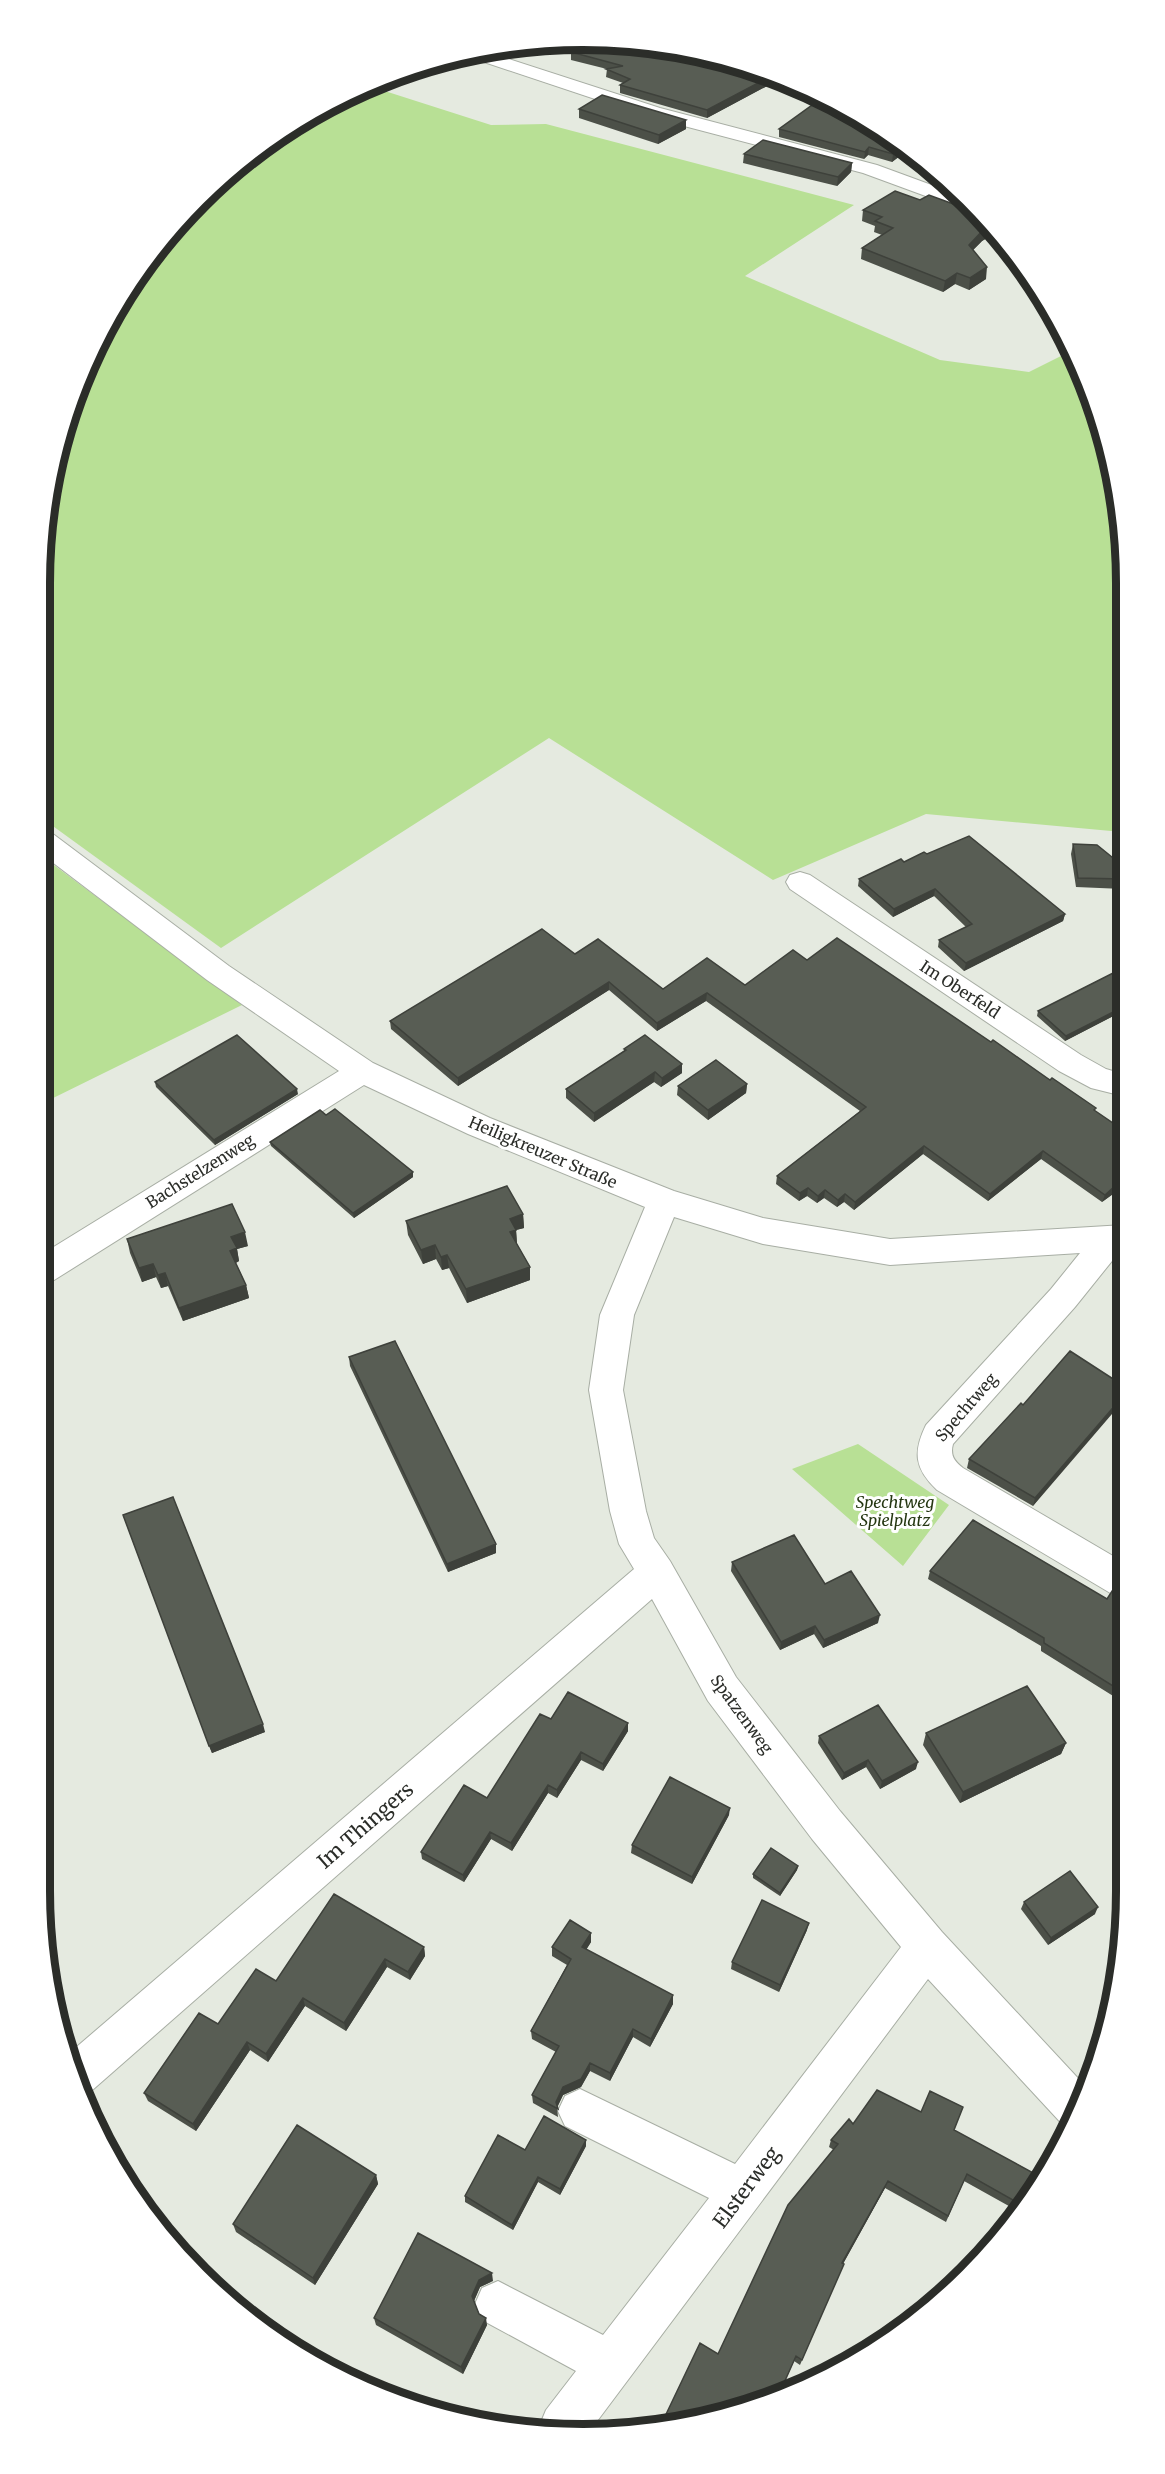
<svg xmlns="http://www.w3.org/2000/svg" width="1165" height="2474" font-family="Merriweather,serif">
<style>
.green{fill:#b8e095}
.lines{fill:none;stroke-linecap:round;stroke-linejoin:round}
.minor-casing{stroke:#a8aea4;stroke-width:2}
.minor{fill:#fff;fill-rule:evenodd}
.wall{fill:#4c5048}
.shaded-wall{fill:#3e413b}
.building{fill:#585d54;stroke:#3e413b;stroke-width:1.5}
.labels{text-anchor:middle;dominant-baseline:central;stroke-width:6;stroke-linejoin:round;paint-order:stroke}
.street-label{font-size:16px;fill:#2b2d29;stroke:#fff}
.park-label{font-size:16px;font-style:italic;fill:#253712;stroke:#fff}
.near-street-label{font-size:20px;fill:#2b2d29;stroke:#fff}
.rim{fill:none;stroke:#2b2d29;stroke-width:8}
</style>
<rect width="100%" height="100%" fill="#e5eae0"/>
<path class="green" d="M366,85L491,125L546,124L854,205L745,276L940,360L1029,372L1071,351L1084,374L1121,511L1122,832L926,814L773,880L549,738L221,948L39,816V582L50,476L81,374L131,280L198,198L281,130Z
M39,854L242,1005L39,1105Z
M858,1444L949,1505L903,1566L792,1469Z"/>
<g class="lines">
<g class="minor-casing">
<path id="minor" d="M583,39L621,43L623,46L620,50L614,51L584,44L581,40Z
M478,49L660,108L877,165L956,194L972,210L961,209L863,173L646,116L460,54Z
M39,829L49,831L229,966L373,1063L490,1118L674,1191L763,1218L890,1239L1124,1225V1251H1120L1075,1307L953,1444C950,1455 954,1461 963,1468L1125,1563V1598L1112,1594L937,1490C914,1468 913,1452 926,1425L1051,1289L1080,1253L890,1265L763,1244L674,1217L634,1315L623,1390L646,1511L654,1538L670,1561L736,1677L840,1811L942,1932L1088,2089L1084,2100L1067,2127L1063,2125L928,1979L592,2428L539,2427L546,2410L576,2371L482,2320L475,2304L482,2288L498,2281L603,2335L709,2198L565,2126L558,2111L565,2096L580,2089L735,2164L901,1947L812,1839L708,1701L652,1599L89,2093L84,2096L68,2067L66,2056L634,1569L619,1544L610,1511L589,1390L600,1315L645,1207L468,1134L364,1085L51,1282L39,1286V1256L339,1071L207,980L39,852Z
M800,872L810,875L1081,1055L1106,1069L1123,1074V1096L1091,1088L1059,1071L790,889L786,882L790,875Z"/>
</g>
<use href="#minor" class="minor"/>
</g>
<path class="wall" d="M583,39L614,46L689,50L782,78L707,118L620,93V85L623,83L606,77L607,69L571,60V53L533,44Z
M579,109L686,129L658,144L579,118Z
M779,129L909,149L892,162L868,155L864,159L779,137Z
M744,154L852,163L851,172L837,186L743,163Z
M920,200L975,212L995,233L982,241L973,250L986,279L969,290L955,284L943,292L861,259L862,248L882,235L874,232L875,226L862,221L863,210Z
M1073,844L1123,866V889L1076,887L1071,854Z
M927,854L1065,914L1063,921L964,971L938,947L939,940L966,927L934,896L893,917L858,886L859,879L904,862Z
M575,954L663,989L745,985L807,960L991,1042L1123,1130L1124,1200L1123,1201L1113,1194L1102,1202L1041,1159L988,1201L923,1154L854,1210L844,1202L837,1207L824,1198L817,1203L807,1196L799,1201L776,1184L777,1176L860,1111L706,1001L657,1031L609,990L458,1086L391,1029L390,1021Z
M1123,968V1011L1065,1041L1037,1016L1038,1011Z
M624,1049L682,1064V1073L661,1087L654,1082L594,1122L566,1098V1089L624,1051Z
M155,1082L298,1094L215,1145L156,1087Z
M747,1084L746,1093L708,1120L677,1095L678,1086Z
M326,1115L413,1172V1177L354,1218L271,1146L270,1142Z
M523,1214L524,1228L516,1230L517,1244L530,1267V1280L467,1303L449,1268L442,1270L436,1259L423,1264L408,1235L406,1221Z
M127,1239L248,1246L237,1249L239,1261L236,1263L246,1285L249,1298L183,1321L168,1286L161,1288L156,1277L142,1282L130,1253Z
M349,1357L496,1553L448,1572L350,1366Z
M1124,1386L1033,1506L967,1468L969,1459L1023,1405Z
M123,1515L265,1732L212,1753Z
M1125,1539V1561L1116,1555L1119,1547Z
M732,1562L825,1584L878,1623L823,1648L814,1634L780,1650L731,1571Z
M930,1571L1107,1599L1125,1687L1118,1699L1041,1651V1646L928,1579Z
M551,1719L628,1723V1731L603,1771L581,1760L557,1798L548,1793L512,1851L491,1839L464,1882L422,1859L421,1852L487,1798Z
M926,1733L1066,1743L1061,1754L960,1803L923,1745Z
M819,1736L916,1769L880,1789L866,1767L842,1780L818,1743Z
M729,1815L692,1884L631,1853L632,1845Z
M798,1866L797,1870L780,1896L753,1878V1874Z
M1024,1902L1095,1914L1048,1945L1021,1909Z
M807,1930L779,1992L731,1969L732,1962Z
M591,1933V1942L586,1950L673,2004L650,2047L633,2037L610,2081L590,2071L581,2087L563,2095L557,2107L558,2117L533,2103L532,2095L556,2052L532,2039L531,2031L567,1965L552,1956V1947Z
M424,1947L425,1956L410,1980L387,1967L346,2031L305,2006L268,2062L250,2050L196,2131L148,2101L144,2093L218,2024L276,1981Z
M853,2124L954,2130L1037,2175L1016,2210L964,2181L946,2222L885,2188L843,2264L800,2365L794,2361L780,2392L659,2429L718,2354L834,2150L829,2147L831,2140Z
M586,2140V2146L560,2195L538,2182L513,2230L465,2202V2196L525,2150Z
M376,2175L378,2184L315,2285L236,2232L233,2224Z
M493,2281L480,2287L474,2301L479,2314L487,2325L463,2374L376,2325L374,2318Z"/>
<path class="shaded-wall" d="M773,75L782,78L707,118V110Z
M686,120V129L658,144L659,135Z
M904,146L909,149L892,162L893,154Z
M869,147L868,155L864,159L865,152Z
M852,163L851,172L837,186L838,177Z
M989,227L995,233L982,241L967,256L969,245L983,230Z
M987,267L986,279L969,290L970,278Z
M957,273L955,284L943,292L945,281Z
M935,889L934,896L893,917L894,909Z
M1065,914L1063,921L964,971L966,963Z
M609,982V990L458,1086V1078Z
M707,993L706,1001L657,1031V1023Z
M1123,1007V1011L1065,1041L1066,1036Z
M682,1064V1073L661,1087L662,1078Z
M655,1072L654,1082L594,1122V1113Z
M747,1084L746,1093L708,1120V1110Z
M297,1089L298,1094L215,1145L214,1140Z
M924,1146L923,1154L854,1210L855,1202Z
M1043,1151L1041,1159L988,1201L990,1194Z
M413,1172V1177L354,1218L353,1213Z
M1115,1186L1113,1194L1102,1202L1105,1195Z
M808,1188L807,1196L799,1201L800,1193Z
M825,1190L824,1198L817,1203L818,1196Z
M845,1194L844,1202L837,1207L838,1200Z
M523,1214L524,1228L516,1230L517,1244L511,1246L510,1219Z
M245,1232L248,1246L237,1249L239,1261L233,1264L230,1251L231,1237Z
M41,1243L42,1247L39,1249V1244Z
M435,1245L436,1259L423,1264L421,1250Z
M447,1255L449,1268L442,1270L441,1257Z
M153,1264L156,1277L142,1282L139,1268Z
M530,1267V1280L467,1303L466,1289Z
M165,1273L168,1286L161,1288L158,1275Z
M246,1285L249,1298L183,1321L179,1308Z
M1124,1395V1400L1033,1506L1035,1498Z
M496,1544V1553L448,1572L447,1564Z
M880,1615L878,1623L823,1648L824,1640Z
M815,1626L814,1634L780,1650L781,1642Z
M1125,1685V1687L1118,1699L1121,1691Z
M628,1723V1731L603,1771V1764Z
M263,1724L265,1732L212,1753L209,1746Z
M1066,1743L1061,1754L960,1803L963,1792Z
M581,1752V1760L557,1798V1790Z
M868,1760L866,1767L842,1780L844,1773Z
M918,1762L916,1769L880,1789L882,1781Z
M548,1785V1793L512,1851L511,1843Z
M730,1808L729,1815L692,1884V1877Z
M490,1832L491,1839L464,1882L463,1875Z
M798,1866L797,1870L780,1896V1893Z
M1098,1907L1095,1914L1048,1945L1051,1938Z
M809,1923L807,1930L779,1992L780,1985Z
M591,1933V1942L582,1956V1947Z
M424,1947L425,1956L410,1980L408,1972Z
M385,1959L387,1967L346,2031L344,2023Z
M673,1995V2004L650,2047L651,2039Z
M303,1998L305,2006L268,2062L266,2054Z
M633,2029V2037L610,2081V2073Z
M247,2042L250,2050L196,2131L193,2124Z
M590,2063V2071L581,2087L563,2095L557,2108L556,2102L563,2087Z
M586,2140V2146L560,2195V2189Z
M376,2175L378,2184L315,2285L313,2278Z
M538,2177V2182L513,2230L512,2225Z
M888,2181L885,2188L840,2269L842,2263Z
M492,2273L493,2281L480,2287L473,2303L472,2296L479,2280Z
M486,2318L487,2325L463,2374L461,2367Z"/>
<path class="building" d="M583,39L614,46L622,43L689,50L773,75L707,110L620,85L630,79L606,69L623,66L571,52L579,47L556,42Z
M602,95L686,120L659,135L579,109Z
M822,98L904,146L893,154L869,147L865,152L779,129Z
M763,140L852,163L838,177L744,154Z
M895,191L920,200L929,195L975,212L989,227L983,230L969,245L987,267L970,278L957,273L945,281L862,248L893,228L875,221L882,217L863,210Z
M969,836L1065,914L966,963L939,940L972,924L935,889L894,909L859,879L901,859L904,862L924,852L927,854Z
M1073,844L1097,845L1123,866V879L1078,878Z
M542,929L575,954L598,939L663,989L707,958L745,985L793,950L807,960L837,938L991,1042L993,1040L1050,1080L1052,1078L1096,1108L1094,1110L1123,1130L1124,1192L1115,1186L1105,1195L1043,1151L990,1194L924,1146L855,1202L845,1194L838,1200L825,1190L818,1196L808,1188L800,1193L777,1176L866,1107L707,993L657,1023L609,982L458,1078L390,1021Z
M1123,968V1007L1066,1036L1038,1011Z
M237,1035L297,1089L214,1140L155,1082Z
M645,1035L682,1064L662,1078L655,1072L594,1113L566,1089L626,1050L624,1049Z
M716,1060L747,1084L708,1110L678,1086Z
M335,1109L413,1172L353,1213L270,1142L320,1110L326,1115Z
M507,1186L523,1214L510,1219L516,1230L510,1232L530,1267L466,1289L447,1255L441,1257L435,1245L421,1250L406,1221Z
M232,1204L245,1232L231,1237L237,1248L230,1251L246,1285L179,1308L165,1273L158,1275L153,1264L139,1268L127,1239Z
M395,1341L496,1544L447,1564L349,1357Z
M1070,1351L1124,1386V1395L1035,1498L969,1459L1021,1403L1023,1405Z
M173,1497L263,1724L209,1746L123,1515Z
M973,1520L1107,1599L1114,1588L1125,1591V1685L1121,1691L1044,1643V1638L930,1571Z
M794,1535L825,1584L851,1571L880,1615L824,1640L815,1626L781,1642L732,1562Z
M1125,1539V1551L1119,1547Z
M1027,1686L1066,1743L963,1792L926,1733Z
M568,1692L628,1723L603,1764L581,1752L557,1790L548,1785L511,1843L490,1832L463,1875L421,1852L464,1785L487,1798L540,1714L551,1719Z
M878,1705L918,1762L882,1781L868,1760L844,1773L819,1736Z
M670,1777L730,1808L692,1877L632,1845Z
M771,1848L798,1866L780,1893L753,1874Z
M1070,1871L1098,1907L1051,1938L1024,1902Z
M334,1894L424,1947L408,1972L385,1959L344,2023L303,1998L266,2054L247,2042L193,2124L144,2093L199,2013L218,2024L256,1969L276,1981Z
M762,1900L809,1923L780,1985L732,1962Z
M570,1920L591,1933L582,1947L673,1995L651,2039L633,2029L610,2073L590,2063L581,2079L563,2087L556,2102L558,2109L532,2095L559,2046L531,2031L571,1959L552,1947Z
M877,2090L921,2112L930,2091L963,2107L954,2130L1037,2175L1020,2204L967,2174L948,2216L888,2181L842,2263L844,2264L802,2360L796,2356L780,2392L659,2429L700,2343L718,2354L788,2205L838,2144L831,2140L849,2119L853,2124Z
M544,2116L586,2140L560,2189L538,2177L512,2225L465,2196L498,2135L525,2150Z
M297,2125L376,2175L313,2278L233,2224Z
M418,2233L492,2273L479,2280L472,2296L479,2314L486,2318L461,2367L374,2318Z"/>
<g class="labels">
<g class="street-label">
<text transform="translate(960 989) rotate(33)">Im Oberfeld</text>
<text transform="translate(543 1152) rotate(23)">Heiligkreuzer Straße</text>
<text transform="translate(200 1171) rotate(-32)">Bachstelzenweg</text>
<text transform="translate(966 1407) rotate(-49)">Spechtweg</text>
<text transform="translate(742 1714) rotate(54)">Spatzenweg</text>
</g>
<g class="park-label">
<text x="895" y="1502">Spechtweg<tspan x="895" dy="18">Spielplatz</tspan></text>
</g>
<g class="near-street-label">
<text transform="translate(365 1825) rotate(-41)">Im Thingers</text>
<text transform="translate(746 2187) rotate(-53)">Elsterweg</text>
</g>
</g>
<path d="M0 0H1165V2474H0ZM583 50H583A533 533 0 0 1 1116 583V1891A533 533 0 0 1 583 2424H583A533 533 0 0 1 50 1891V583A533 533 0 0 1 583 50Z" fill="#fff" fill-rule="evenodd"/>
<path class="rim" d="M583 50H583A533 533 0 0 1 1116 583V1891A533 533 0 0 1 583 2424H583A533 533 0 0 1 50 1891V583A533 533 0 0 1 583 50Z"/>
</svg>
